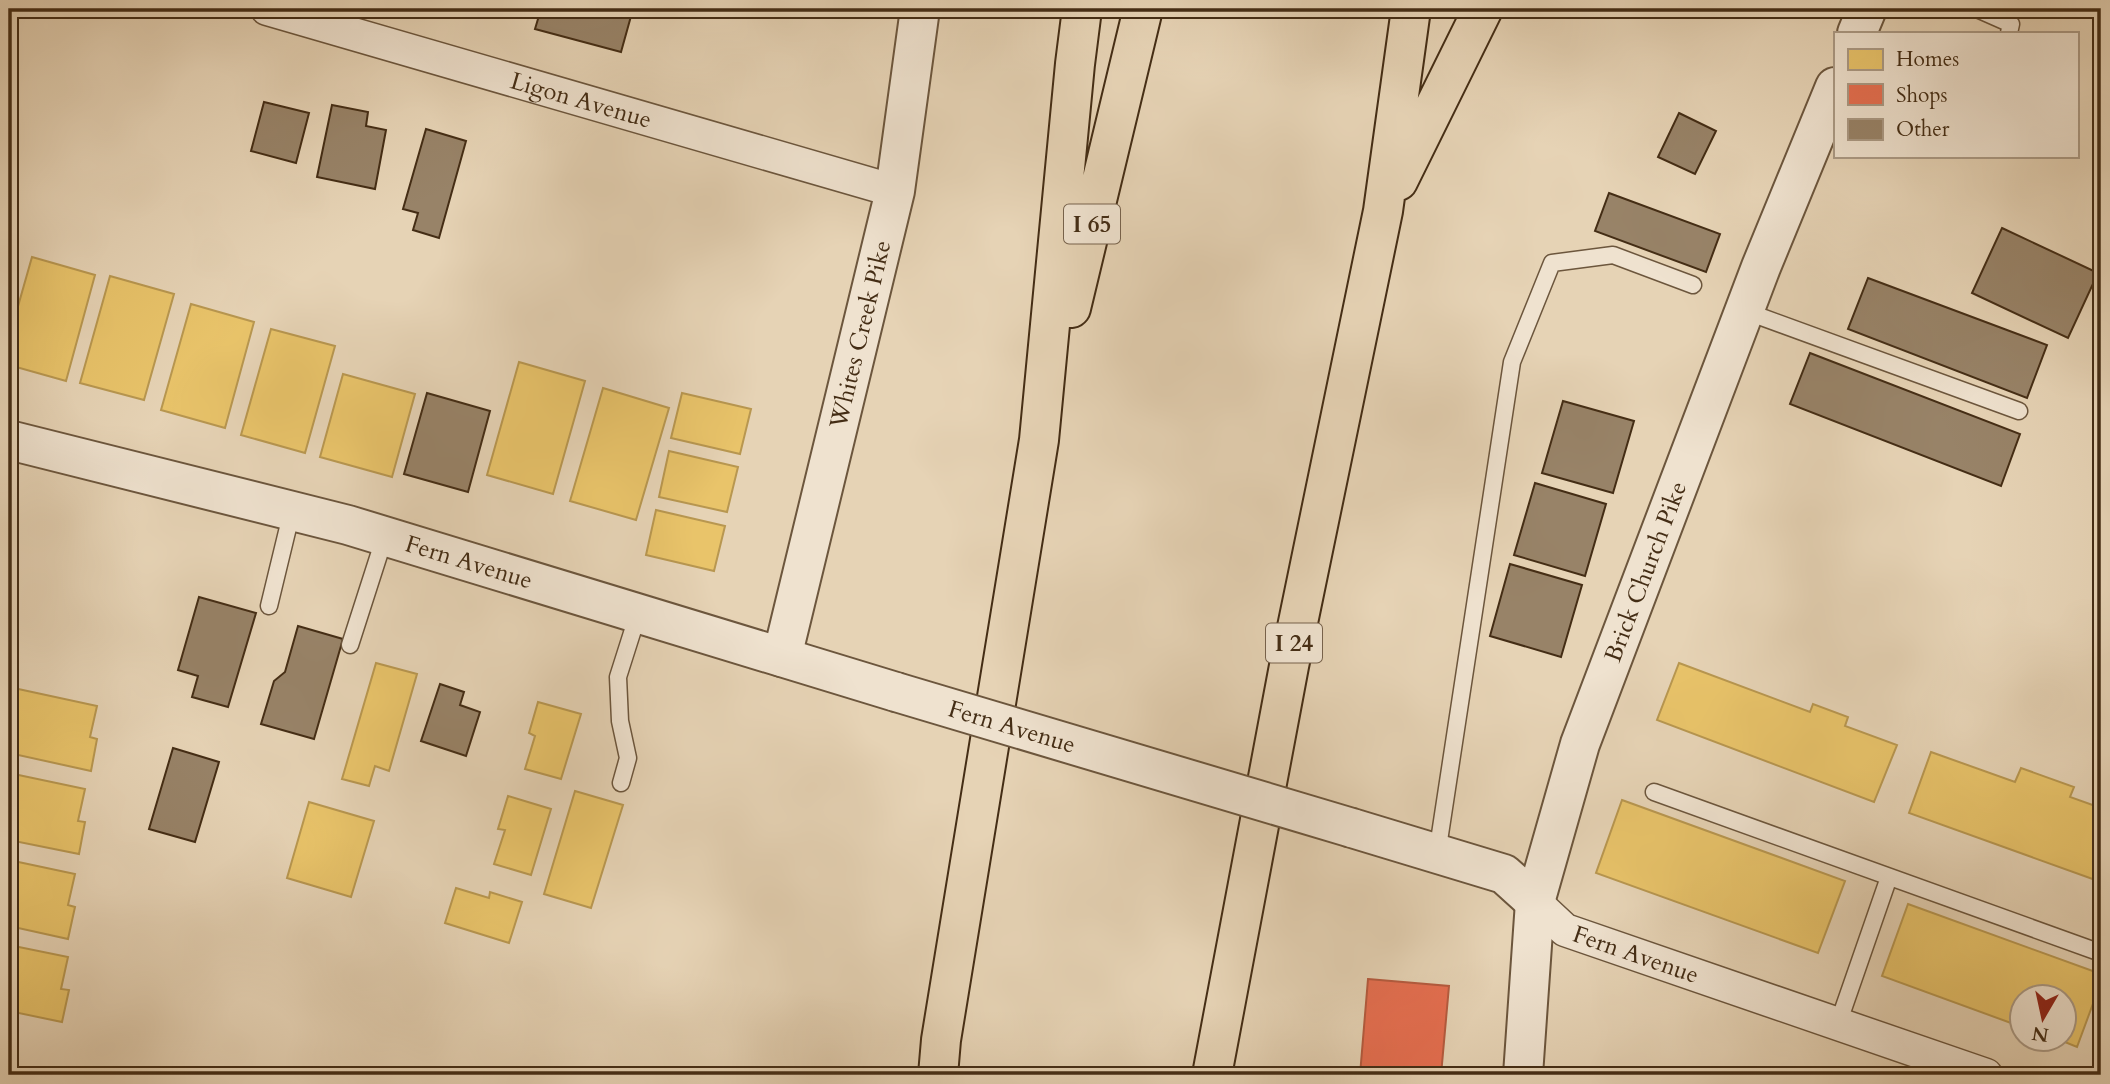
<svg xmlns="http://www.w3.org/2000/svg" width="2110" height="1084" font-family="Cardo,serif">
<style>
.homes{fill:#e9c46a;stroke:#b89750;stroke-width:2}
.shops{fill:#e76f51;stroke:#b65b3f;stroke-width:2}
.building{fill:#988368;stroke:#442d15;stroke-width:2}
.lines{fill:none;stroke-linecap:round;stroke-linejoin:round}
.service-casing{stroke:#6c563d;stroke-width:19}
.minor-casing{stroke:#6c563d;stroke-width:35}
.tertiary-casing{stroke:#6c563d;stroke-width:42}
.motorway-casing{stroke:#442d15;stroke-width:42}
.service{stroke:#efe2cf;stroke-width:16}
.minor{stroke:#efe2cf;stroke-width:32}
.tertiary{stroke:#efe2cf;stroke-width:38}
.motorway{stroke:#e6d3b5;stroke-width:38}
.tertiary-bridge-casing{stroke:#6c563d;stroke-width:42;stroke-linecap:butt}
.tertiary-bridge{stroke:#efe2cf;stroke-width:38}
.labels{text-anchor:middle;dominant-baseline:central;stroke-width:7;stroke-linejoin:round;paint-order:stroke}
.shield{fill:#efe2cf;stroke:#77634d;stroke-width:2}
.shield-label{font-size:23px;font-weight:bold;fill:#442d15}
.street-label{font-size:24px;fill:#442d15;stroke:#efe2cf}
</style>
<rect width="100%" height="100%" fill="#e6d3b5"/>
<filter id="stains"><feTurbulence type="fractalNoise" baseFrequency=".00286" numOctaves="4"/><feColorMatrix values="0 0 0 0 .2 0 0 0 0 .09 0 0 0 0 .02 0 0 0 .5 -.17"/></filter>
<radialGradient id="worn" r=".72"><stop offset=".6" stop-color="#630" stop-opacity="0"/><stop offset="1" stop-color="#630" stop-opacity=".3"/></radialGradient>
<path class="homes" d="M32,257L95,275L66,381L9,365V338Z
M110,276L174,294L144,400L80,383Z
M191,304L254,322L225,428L161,410Z
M271,329L335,346L305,453L241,435Z
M519,362L585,381L553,494L487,475Z
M343,374L415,394L392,477L320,457Z
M603,388L669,408L636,520L570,501Z
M682,393L751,409L740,454L671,438Z
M669,451L738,467L727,512L659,497Z
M656,510L725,526L714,571L646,555Z
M376,663L417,674L389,771L375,766L369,786L342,779Z
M1679,663L1810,712L1813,704L1848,717L1845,726L1897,745L1874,802L1657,720Z
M9,687L97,706L90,737L97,739L91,771L9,753Z
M538,702L581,714L561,779L525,769L535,736L529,733Z
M1931,752L2015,782L2021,768L2074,787L2070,797L2101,808V882L1909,813Z
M9,773L85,789L78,821L85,822L79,854L9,840Z
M575,791L623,805L591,908L544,894Z
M508,796L551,809L531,875L494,864L505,830L498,829Z
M1622,800L1845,881L1818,953L1596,873Z
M309,802L374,821L351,897L287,878Z
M9,860L75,874L68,905L75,907L68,939L9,926Z
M456,888L489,898L490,892L522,902L509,943L445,923Z
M1908,904L2101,974V982L2077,1047L2055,1038H2064V996H2022V1027L1882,976Z
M9,945L68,957L61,989L69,990L62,1022L9,1011Z"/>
<path class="shops" d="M1368,979L1449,986L1441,1075H1360Z"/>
<path class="building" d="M541,9H633L621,52L535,29Z
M264,102L309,113L296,163L251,151Z
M332,105L368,112L366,126L386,130L375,189L317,177Z
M1679,113L1716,131L1695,174L1658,157Z
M426,129L466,141L439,238L413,230L418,213L403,209Z
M1609,193L1720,234L1706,272L1595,231Z
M2002,228L2098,273L2068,338L1972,293Z
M1868,278L2047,345L2027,398L1848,329Z
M1810,353L2020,434L2001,486L1790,404Z
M427,393L490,411L468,492L404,474Z
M1563,401L1634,421L1613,493L1542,473Z
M1535,483L1606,504L1585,576L1514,555Z
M1510,564L1582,585L1561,657L1490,636Z
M199,597L256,613L228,707L192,697L198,676L178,670Z
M298,626L343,639L314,739L261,724L274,681L285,672Z
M440,684L464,692L460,705L480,712L466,756L421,741Z
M173,748L219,762L195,842L149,829Z"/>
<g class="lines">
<g class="service-casing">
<path id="service" d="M1977,9L2011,24L2009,33
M1745,311L2019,411
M269,606L292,511
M350,645L385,536
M621,783L628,758L620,721L618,677L638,614
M1654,792L2101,953
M1437,854L1512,362L1552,263L1613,255L1693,285
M1838,1024L1889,877"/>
</g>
<g class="minor-casing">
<g id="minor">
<path id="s1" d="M267,9L895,191"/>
<path id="s2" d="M1535,902L1565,930L1986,1075"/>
</g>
</g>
<g class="tertiary-casing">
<g id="tertiary">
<path d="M1857,33L1867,9"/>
<path id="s3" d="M9,440L348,525L896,692"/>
<path id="s4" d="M782,657L895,191L920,9"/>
<path d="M1352,828L1504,874L1535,902"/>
<path id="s5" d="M1523,1075L1535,902L1580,744L1761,267L1835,87"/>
</g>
</g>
<g class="motorway-casing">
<path id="motorway" d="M1398,181L1483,9
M1071,308L1143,9
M938,1075L941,1040L1039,440L1075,64L1082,9
M1212,1075L1289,666L1383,211L1411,9"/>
</g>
<use href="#service" class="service"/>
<use href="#minor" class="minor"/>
<use href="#tertiary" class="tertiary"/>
<use href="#motorway" class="motorway"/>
<g class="tertiary-bridge-casing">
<g id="tertiary-bridge">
<path id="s6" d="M896,692L1352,828"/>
</g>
</g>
<use href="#tertiary-bridge" class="tertiary-bridge"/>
</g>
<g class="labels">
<g class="shield">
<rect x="1064" y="204.5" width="56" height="39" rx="5"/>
<rect x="1266" y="623.5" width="56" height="39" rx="5"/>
</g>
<g class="shield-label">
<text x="1092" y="224">I 65</text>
<text x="1294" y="643">I 24</text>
</g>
<g class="street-label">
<text stroke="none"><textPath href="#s1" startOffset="327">Ligon Avenue</textPath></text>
<text stroke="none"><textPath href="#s4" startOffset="332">Whites Creek Pike</textPath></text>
<text stroke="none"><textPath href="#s3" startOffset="476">Fern Avenue</textPath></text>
<text stroke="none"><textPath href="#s5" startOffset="522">Brick Church Pike</textPath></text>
<text stroke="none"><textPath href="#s6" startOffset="121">Fern Avenue</textPath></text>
<text stroke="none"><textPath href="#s2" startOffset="116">Fern Avenue</textPath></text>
</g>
</g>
<rect width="2110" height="1084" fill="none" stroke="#e6d3b5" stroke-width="35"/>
<rect x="10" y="10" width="2089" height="1063" fill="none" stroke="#442d15" stroke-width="3.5"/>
<rect x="18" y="18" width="2075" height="1049" fill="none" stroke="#442d15" stroke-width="2"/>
<rect x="1834" y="32" width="245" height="126" fill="#efe2cf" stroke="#ab9a85" stroke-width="2"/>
<rect x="1848" y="49" width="35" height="21" fill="#e9c46a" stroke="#ab9a85" stroke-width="2"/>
<text x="1896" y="66" font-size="21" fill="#442d15">Homes</text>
<rect x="1848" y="84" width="35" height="21" fill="#e76f51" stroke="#ab9a85" stroke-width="2"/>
<text x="1896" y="102" font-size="21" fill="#442d15">Shops</text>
<rect x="1848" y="119" width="35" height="21" fill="#988368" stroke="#ab9a85" stroke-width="2"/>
<text x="1896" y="136" font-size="21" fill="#442d15">Other</text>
<g transform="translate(2043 1018) rotate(189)"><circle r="33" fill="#efe2cf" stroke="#ab9a85" stroke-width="2"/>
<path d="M0-5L12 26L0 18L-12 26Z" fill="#8f2418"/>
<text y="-10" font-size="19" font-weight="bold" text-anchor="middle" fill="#442d15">N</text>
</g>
<rect width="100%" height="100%" filter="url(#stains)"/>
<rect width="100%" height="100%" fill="url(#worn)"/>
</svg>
